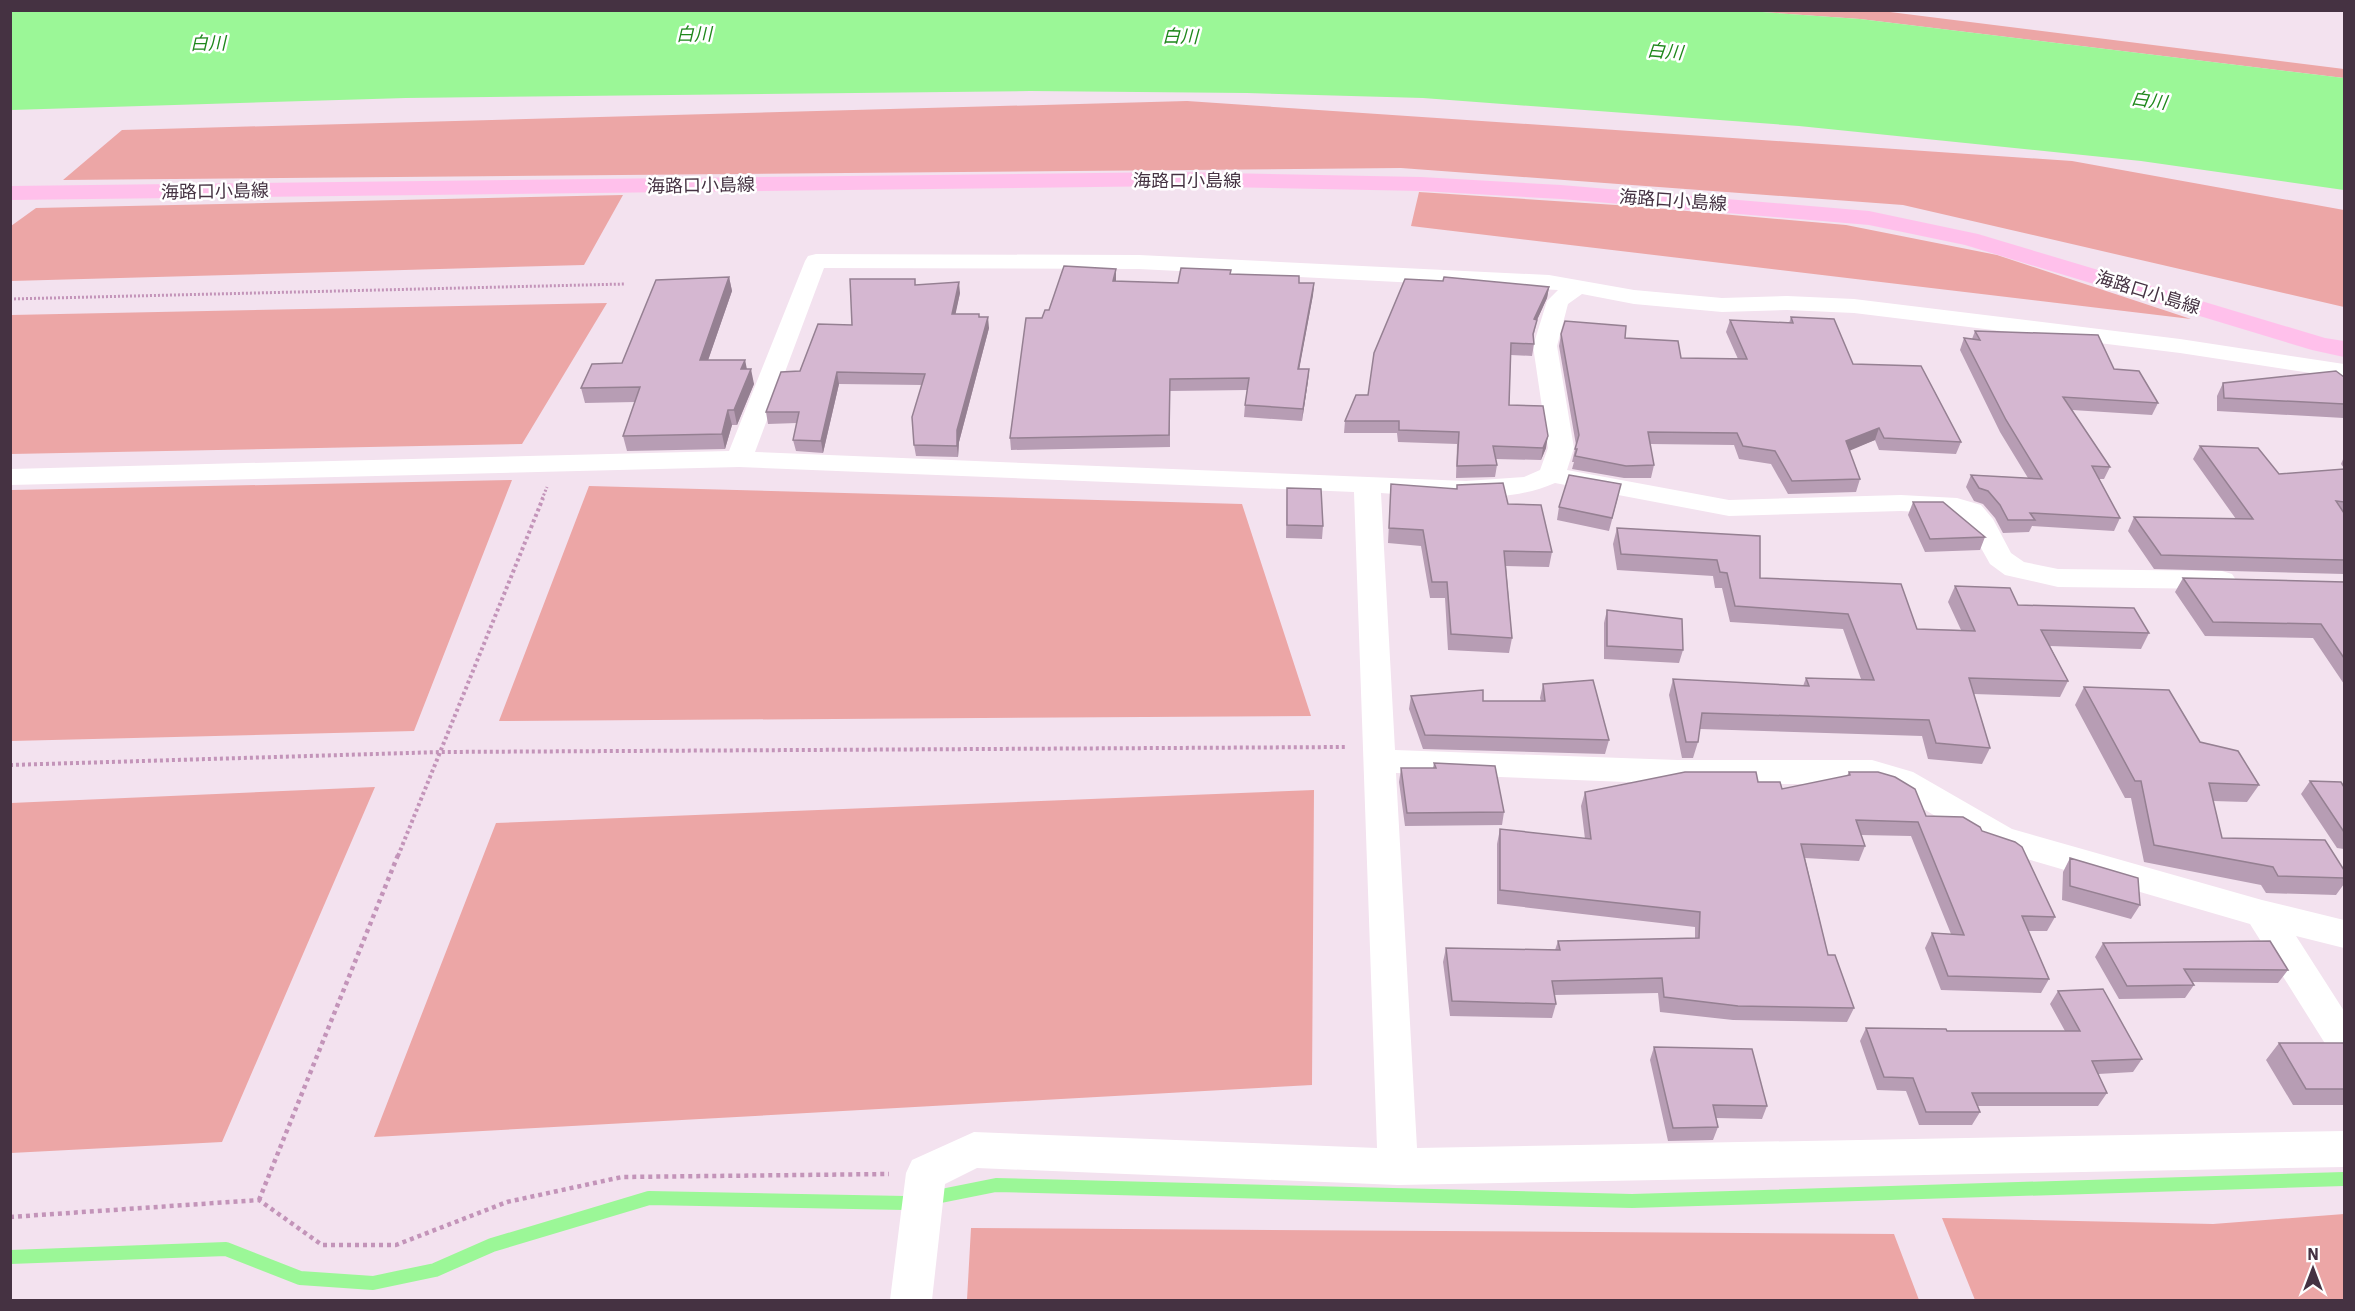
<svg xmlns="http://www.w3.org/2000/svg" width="2355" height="1311" font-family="'IBM Plex Sans','Noto Sans JP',sans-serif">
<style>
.green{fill:#eca6a6}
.water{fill:#9bf797}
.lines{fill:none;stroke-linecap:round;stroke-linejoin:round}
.stream{stroke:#9bf797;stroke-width:14}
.path-far2{stroke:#c394b9;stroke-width:3;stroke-dasharray:2 2;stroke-linecap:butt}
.path-far1{stroke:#c394b9;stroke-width:4;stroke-dasharray:3 3;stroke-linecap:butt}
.path{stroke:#c394b9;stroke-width:4.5;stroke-dasharray:4 4;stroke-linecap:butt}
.minor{fill:#fff;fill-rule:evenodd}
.secondary{fill:#ffc0eb;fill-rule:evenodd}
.wall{fill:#b79db4}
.shaded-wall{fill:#958092}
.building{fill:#d5b7d1;stroke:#958092;stroke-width:1.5}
.labels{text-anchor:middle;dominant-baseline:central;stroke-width:5;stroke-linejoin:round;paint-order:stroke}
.far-water-label{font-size:18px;font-style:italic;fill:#1f881c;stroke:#fff}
.far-street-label{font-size:18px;fill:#453242;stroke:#fff}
</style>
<rect width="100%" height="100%" fill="#f3e2ef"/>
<path class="green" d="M1748,11H1882L2344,69V78L1860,19Z
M1187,101L2072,161L2344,210V307L1903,205L1401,168L63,180L122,130Z
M1419,192L1631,206L1846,225L1997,255L2191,319L1411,226Z
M623,195L584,265L11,281V226L36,208Z
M607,303L522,444L11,454V315Z
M512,480L414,731L11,741V490Z
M589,486L1242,504L1311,716L499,721Z
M375,787L222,1142L11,1153V803Z
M1314,790L1312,1085L374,1137L496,823Z
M2344,1214V1300H1975L1942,1218L2213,1224Z
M971,1228L1894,1234L1919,1300H967Z"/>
<path class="water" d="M10,11H1748L1860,19L2344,78V190L2141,161L1799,126L1423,98L1247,93L1030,91L406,98L11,110Z"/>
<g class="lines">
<path class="stream" d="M931,1198L996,1185L1632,1201L2344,1179
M10,1257L226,1249L300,1278L373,1283L435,1270L492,1245L649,1198L905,1203L915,1201"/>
<path class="path-far2" d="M10,299L625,284
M542,499L547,487"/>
<path class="path-far1" d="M10,765L441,752L1346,747
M398,856L543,498"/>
<path class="path" d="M259,1200L398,855
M10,1217L259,1200L322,1245H396L507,1202L622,1177L889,1174"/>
<path class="minor" d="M816,254L1139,255L1549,275L1634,290L1722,298L1787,296L1854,299L2180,339L2344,364V378L2180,353L1854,313L1787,310L1722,312L1634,304L1582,294L1568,304L1557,346L1574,448L1567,470L1729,500L1901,495L1957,498L1981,505L1993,519L2011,553L2024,562L2058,569L2222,571L2232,574L2236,580L2232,586L2222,589L2058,587L2005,575L1990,564L1967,523L1954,514L1901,511L1729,516L1555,483C1503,506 1436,496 1381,493L1395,750L1678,760H1872L1913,772L2012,829L2262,900L2344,920V948L2296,936L2344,1011V1058L2331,1053L2250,924L1989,848L1890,789L1872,784H1678L1396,773L1417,1148L2344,1131V1167L1398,1185L977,1168L945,1184L932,1300H890L906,1173L912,1160L974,1132L1377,1148L1354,492L739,467L10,485V469L729,451L805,261L808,256ZM824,268L1139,269L1558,290L1547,301L1533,346L1548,448L1540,470L1524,477L1466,481L755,452Z"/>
<path class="secondary" d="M1175,172L1421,177L1561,185L1869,211L1978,234L2325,338L2344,341V357L2312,350L1965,245L1869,225L1561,199L1421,191L1175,186L10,200V186Z"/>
</g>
<path class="wall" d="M1230,274L1299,283H1314L1313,295L1299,369H1309L1308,381L1302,421L1244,417L1245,405L1247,390L1170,391V447L1011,450L1010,438L1042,318L1049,310L1178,283Z
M729,277L732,291L708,360H745L746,369L754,384L737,425H732L725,449L627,451L623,436L635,402L585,403L581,388L622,363Z
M916,285L960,293L955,314L979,317L989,328L959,442L958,457L916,456L914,445L922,385L839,384L823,453L796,451L793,440L797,423L768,424L766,412L852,325Z
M1549,287L1547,298L1537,320L1533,338L1534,344L1532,356L1511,355L1509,405L1546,448L1541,460L1496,459L1497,465L1495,477L1456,478L1457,444L1398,442L1397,433H1344L1345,421L1368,395Z
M1791,317L1853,364L1961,442L1956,454L1879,450L1875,440L1849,450L1860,479L1856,492L1788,494L1771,464L1739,459L1734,445L1650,444L1654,465L1651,478H1624L1572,469L1574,462H1572L1576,445L1559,346L1561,334L1625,338L1681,358L1738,359L1726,332L1730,320L1789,323Z
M1975,331L2114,369L2158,403L2152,415L2072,410L2110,467L2104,479H2099L2120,518L2114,531L2032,526L2029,532L2003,533L1995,518L1983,504L1974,501L1966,487L1971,475L2028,478L2000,432L1960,350L1964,338L1972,339Z
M2344,377V418L2217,411V396L2223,383Z
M2200,446L2279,474L2344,469V574L2154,569L2128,531L2134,517L2236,519L2193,459Z
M2344,457V468L2341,464Z
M1391,484L1508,504L1552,552L1549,567L1506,566L1512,638L1509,653L1448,650L1445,598H1430L1421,546L1388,543Z
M1287,488L1323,526L1322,539L1286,538Z
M1618,497L1609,531L1557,520L1559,507Z
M1913,502L1985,537L1980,550L1925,552L1908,515Z
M1617,528L1760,536V578L1917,629L1961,630L1948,602L1955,586L2018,605L2149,633L2141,649L2050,646L2068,681L2060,697L1974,694L1990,748L1982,764L1928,759L1922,736L1700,729L1698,742L1693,758H1682L1669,695L1673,679L1803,686L1806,678L1861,679L1843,629L1730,622L1722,588H1715L1713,576L1617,570L1613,544Z
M2183,578L2344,582V684L2313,638L2205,636L2175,592Z
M1607,610L1683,650L1679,663L1604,659V623Z
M1543,684L1609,740L1605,754L1423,749L1409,709L1411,696L1483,701H1541L1540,698Z
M2084,687L2200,742L2259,785L2247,802L2213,801L2222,838L2344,878V884L2336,895L2266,893L2261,885L2144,862L2131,798H2125L2075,705Z
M1434,763L1504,812L1502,825L1405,826L1399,782L1401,768H1433Z
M1849,772L1926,816L1982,831L2055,917L2047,931H2028L2049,979L2041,993L1941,990L1925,948L1932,933L1951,934L1911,836L1861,835L1865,846L1859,861L1805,858L1828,955L1854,1008L1847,1022L1733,1020L1660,1012L1658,993L1554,995L1556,1004L1552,1018L1450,1016L1443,962L1446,948L1555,950L1558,941L1695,938V927L1497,904V844L1500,829L1585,839L1581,806L1585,792L1758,782L1782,789L1847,776Z
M2310,781L2344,787V849L2337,848L2301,794Z
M2070,858L2140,905L2131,919L2062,900L2063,872Z
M2103,943L2288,970L2278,983L2192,982L2194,985L2185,998L2119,999L2095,957Z
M2058,991L2142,1059L2133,1072L2098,1074L2107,1093L2098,1106H1978L1980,1112L1972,1125H1919L1906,1091L1877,1090L1860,1041L1866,1028L1947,1031H2065L2050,1004Z
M2279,1043H2344V1105H2293L2266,1060Z
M1654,1047L1767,1106L1762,1119L1716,1118L1718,1127L1713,1140L1668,1141L1650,1060Z"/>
<path class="shaded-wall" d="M1116,269V281H1113Z
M729,277L732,291L703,375L700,360Z
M959,282L960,293L953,326L952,314Z
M1314,283L1313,295L1297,381L1298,369Z
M1549,287L1547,298L1532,331L1534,319Z
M988,317L989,328L959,442L958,457L957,446V430Z
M745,360L748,374L741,369Z
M751,369L754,384L737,425L734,410Z
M1309,369L1308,381L1302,421L1303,409Z
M837,372L839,384L823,453L821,441Z
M728,410L732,425L725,449L722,434Z
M1879,428L1875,440L1842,454L1846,441Z
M1548,436L1546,448L1541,460L1543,448Z"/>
<path class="building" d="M1064,266L1116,269L1113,281L1178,283L1181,268L1231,270L1230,274L1299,276V283H1314L1298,369H1309L1303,409L1245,405L1249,378L1170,379L1169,435L1010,438L1026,318H1042L1045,310H1049Z
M729,277L700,360H745L741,369H751L734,410H728L722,434L623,436L640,387L581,388L592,364L622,363L656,280Z
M1444,277L1549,287L1534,319L1537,320L1533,334L1534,344L1511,343L1509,405L1543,406L1548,436L1543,448L1493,446L1497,465L1457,466L1459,432L1399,430V421H1345L1356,395H1368L1374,353L1405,279L1443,281Z
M850,279H915V285L959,282L952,314H979V317H988L957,430V446L914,445L912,417L925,374L837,372L821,441L793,440L799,412H766L781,372L800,371L818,324L852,325Z
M1791,317L1834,319L1853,364L1921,366L1961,442L1884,438L1879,428L1846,441L1860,479L1792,481L1775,451L1743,446L1737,433L1648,432L1654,465L1626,466L1575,456L1577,449H1575L1579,435L1561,334L1565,321L1626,326L1625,338L1678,341L1681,358L1747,359L1730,320L1793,323Z
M1975,331L2098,335L2114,369L2139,371L2158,403L2063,397L2110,467L2092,466L2120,518L2030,513L2035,520H2008L2000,505L1988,491L1979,488L1971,475L2042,479L2006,420L1964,338L1980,340Z
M2336,371L2344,377V404L2224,398L2223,383Z
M2200,446L2258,448L2279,474L2344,469V502L2336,501L2344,513V560L2161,555L2134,517L2253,519Z
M1569,475L1621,484L1612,518L1559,507Z
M1503,483L1508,504L1541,505L1552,552L1504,551L1512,638L1451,634L1447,582H1432L1423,530L1389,528L1391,484L1457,489V485Z
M1287,488L1321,489L1323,526L1287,525Z
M1913,502H1943L1985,537L1930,539Z
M1617,528L1760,536V578L1901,584L1917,629L1975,631L1955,586L2010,588L2018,605L2134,608L2149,633L2041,630L2068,681L1969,678L1990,748L1936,743L1929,720L1702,713L1698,742H1686L1673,679L1809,686L1806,678L1874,680L1848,614L1735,606L1727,573L1720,572L1717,560L1621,554Z
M2183,578L2344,582V658L2321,624L2213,622Z
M1607,610L1682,619L1683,650L1607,646Z
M1593,680L1609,740L1425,735L1411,696L1483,690V701H1545L1543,684Z
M2084,687L2169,690L2200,742L2238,751L2259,785L2209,783L2222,838L2325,840L2344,870V878L2278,876L2273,867L2154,845L2141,781H2135Z
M1434,763L1495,766L1504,812L1407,813L1401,768H1436Z
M1685,772H1756L1758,782H1780L1782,789L1850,775L1849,772H1878L1895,777L1915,789L1926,816L1963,817L1980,827L1982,831L2015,842L2022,847L2055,917L2022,916L2049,979L1948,976L1932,933L1964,935L1918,822L1856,820L1865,846L1801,844L1828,955H1835L1854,1008L1738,1006L1664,997L1662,978L1552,981L1556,1004L1452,1001L1446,948L1560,950L1558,941L1699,938L1700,912L1500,890V829L1591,839L1585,792Z
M2310,781L2341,782L2344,787V832Z
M2070,858L2138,878L2140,905L2070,886Z
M2270,941L2288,970L2184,969L2194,985L2127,986L2103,943Z
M2103,989L2142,1059L2092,1061L2107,1093H1972L1980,1112H1926L1913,1078L1884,1077L1866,1028L1946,1029L1947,1031H2080L2058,991Z
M2279,1043H2344V1089H2306Z
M1654,1047L1752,1049L1767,1106L1713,1105L1718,1127L1673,1128Z"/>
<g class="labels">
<g class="far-water-label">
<text transform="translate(694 34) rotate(-1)">白川</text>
<text transform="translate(1180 36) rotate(1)">白川</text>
<text transform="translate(208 43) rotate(-1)">白川</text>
<text transform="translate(1665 51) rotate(5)">白川</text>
<text transform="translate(2149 100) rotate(8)">白川</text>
</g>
<g class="far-street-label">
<text x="1187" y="180">海路口小島線</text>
<text transform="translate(701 185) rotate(-1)">海路口小島線</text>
<text transform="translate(215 191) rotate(-1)">海路口小島線</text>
<text transform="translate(1673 200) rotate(4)">海路口小島線</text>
<text transform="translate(2148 292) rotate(17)">海路口小島線</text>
</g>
</g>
<rect width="2355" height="1311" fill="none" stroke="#453242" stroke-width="24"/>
<g transform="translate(2313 1269)" stroke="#ffffff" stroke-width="4.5" paint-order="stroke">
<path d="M0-4.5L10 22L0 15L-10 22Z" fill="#453242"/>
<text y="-9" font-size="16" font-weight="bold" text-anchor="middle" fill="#453242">N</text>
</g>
</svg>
